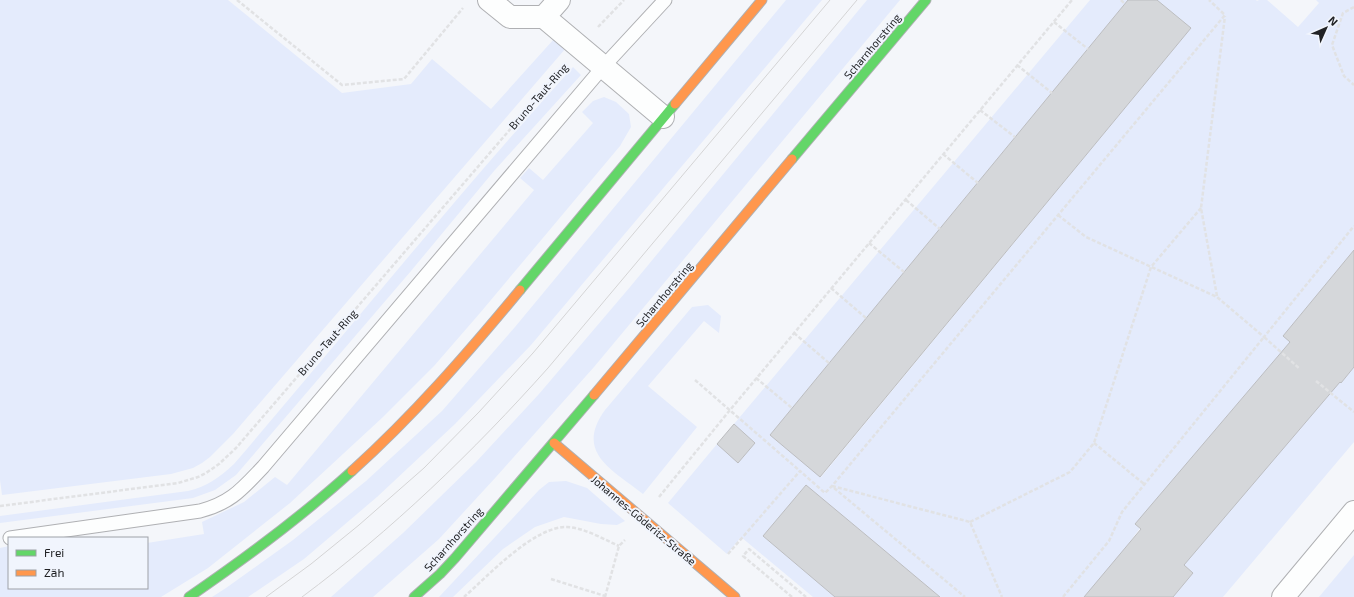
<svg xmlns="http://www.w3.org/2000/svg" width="1354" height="597" font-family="'Exo 2',sans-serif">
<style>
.green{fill:#e4ebfc}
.building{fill:#d5d7da;stroke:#bcbdc0}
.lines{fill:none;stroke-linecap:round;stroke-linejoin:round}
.lane-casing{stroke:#afb0b3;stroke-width:15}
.street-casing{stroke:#afb0b3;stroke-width:24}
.fast-casing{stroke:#afb0b3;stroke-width:11}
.slow-casing{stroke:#afb0b3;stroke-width:11}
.path{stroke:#e1e2e4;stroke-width:2.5;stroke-dasharray:4 2;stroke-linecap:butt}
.lane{stroke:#fdfefe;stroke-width:13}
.street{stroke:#fdfefe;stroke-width:22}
.fast{stroke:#63d668;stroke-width:9}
.slow{stroke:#ff974d;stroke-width:9}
.tram{stroke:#d4d4d5;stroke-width:1}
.labels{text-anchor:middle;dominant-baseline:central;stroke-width:4;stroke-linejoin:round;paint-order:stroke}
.street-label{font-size:11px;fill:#212225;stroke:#f1f5fd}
</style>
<rect width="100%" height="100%" fill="#f4f6fa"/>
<path class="green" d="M0,0H228L342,93L411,84L432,59L491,109L554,39L566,48L233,434L210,457L202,463L193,468L171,474L2,495L0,480Z
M786,0H822L531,345L455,424L377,497L304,559L248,597H212L226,588L293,540L366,481L442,411L515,327Z
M867,0H900L594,367L496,477L439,539L373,597H331L403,533L476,462L539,394L630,287Z
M1090,0H1128L770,435L821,477L1191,28L1157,0H1256L1257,1L1259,0H1267L1298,27L1319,3L1316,0H1354V250L1283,336L1310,358L1136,524L1140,528L1124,550L1084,597H940L806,485L763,536L835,597H813L741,537L727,554L668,503L717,444L738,463L755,443L734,424Z
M573,67L581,75L494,171L411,271L236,475L215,490L193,498L0,523V516L188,491C206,487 220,477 234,464C347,332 456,196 573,67Z
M604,97L616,102L629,114L631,127L620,146L480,313L434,366L383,417L290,503L208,568L161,597H0V548L9,546V588H147V543L204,534L202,522L244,502L275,477L287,485L534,190L520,178L529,168L543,180L593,123L582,112L593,101Z
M708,305L721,316L719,333L704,321L648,386L697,427L643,494C613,470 574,453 605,410L692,307Z
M1354,367V442L1223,597H1173L1193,573L1184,565L1325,371L1341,383Z
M566,481L587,488L625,521L617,525L601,524L564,517L535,527L503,549L453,597H439L539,490L549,482Z
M1354,555V597H1319Z"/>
<path class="building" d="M1128,0H1157L1191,28L820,477L770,435Z
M1354,250V367L1341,383L1340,382L1184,565L1193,573L1173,597H1084L1141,529L1135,524L1290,342L1283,336Z
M734,424L755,443L738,463L717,444Z
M806,485L872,540L940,597H835L763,536Z"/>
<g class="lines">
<g class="lane-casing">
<path id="lane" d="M10,538L200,511C231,503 242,489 263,467L603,67L665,0"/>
</g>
<g class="street-casing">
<path id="street" d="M489,0L510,17H544L663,117
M544,17L559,0
M1283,597L1354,512"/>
</g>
<g class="fast-casing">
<path id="fast" d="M792,159L926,0
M520,290L675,104
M189,597C246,558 301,517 352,471
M414,597L440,574L455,558L594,395"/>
</g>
<g class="slow-casing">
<path id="slow" d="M675,104L762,0
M594,395L792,159
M554,443L735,597
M352,471C413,416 467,354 520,290"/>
</g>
<path class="path" d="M237,0L342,85L404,79L463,8
M1121,0L1125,4
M1354,7L1343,13L1332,45L1344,76L1354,85
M1054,22L1088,49
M598,27L624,0
M1017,65L1052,93
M980,110L1015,137
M943,154L978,183
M906,200L940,229
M1058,215L1086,237L1217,297L1264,337L1354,226
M869,243L904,272
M831,288L866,318
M1217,296L1201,208L1225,16
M794,333L829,363
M756,378L792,408
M695,380L800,471
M1316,381L1354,412
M1094,443L1144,484
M832,486L970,522L1002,597
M834,488L965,597
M659,497L730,410L1072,0
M0,506L178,483L198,477L206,473L219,464L236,448L562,69
M970,522L1070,472L1094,443L1151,267L1201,208
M728,554L800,471L825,493L832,486L1225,15L1209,0
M551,579L605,596
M464,597C488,576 534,526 567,527C585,528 603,539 619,546
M605,597L619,546L625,540
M792,597L743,556L749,549L806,597
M1063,597L1109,541L1122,512L1264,337L1300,369"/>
<use href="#lane" class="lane"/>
<use href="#street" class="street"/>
<use href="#fast" class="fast"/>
<use href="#slow" class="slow"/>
<path class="tram" d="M266,597L311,564L359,525L424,468L479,412L533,353L830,0
M302,597C392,530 473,452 548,368L857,0"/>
</g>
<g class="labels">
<g class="street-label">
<text transform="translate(872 46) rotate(-50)">Scharnhorstring</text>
<text transform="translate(538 96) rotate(-49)">Bruno-Taut-Ring</text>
<text transform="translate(664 294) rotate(-50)">Scharnhorstring</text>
<text transform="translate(327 342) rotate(-49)">Bruno-Taut-Ring</text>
<text transform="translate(644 520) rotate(40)">Johannes-Göderitz-Straße</text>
<text transform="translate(453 539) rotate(-48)">Scharnhorstring</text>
</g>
</g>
<rect x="8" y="537" width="140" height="52" fill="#f1f5fd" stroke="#9ea1a7"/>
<rect x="16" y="550" width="20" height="6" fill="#63d668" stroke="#9ea1a7"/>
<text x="44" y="557" font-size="12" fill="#212225">Frei</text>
<rect x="16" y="570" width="20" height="6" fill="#ff974d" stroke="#9ea1a7"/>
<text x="44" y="577" font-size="12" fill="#212225">Zäh</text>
<g transform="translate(1326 28) rotate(45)" stroke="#f1f5fd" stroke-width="3" paint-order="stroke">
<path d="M0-3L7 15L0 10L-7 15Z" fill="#212225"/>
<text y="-6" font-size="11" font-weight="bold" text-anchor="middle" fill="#212225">N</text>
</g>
</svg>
